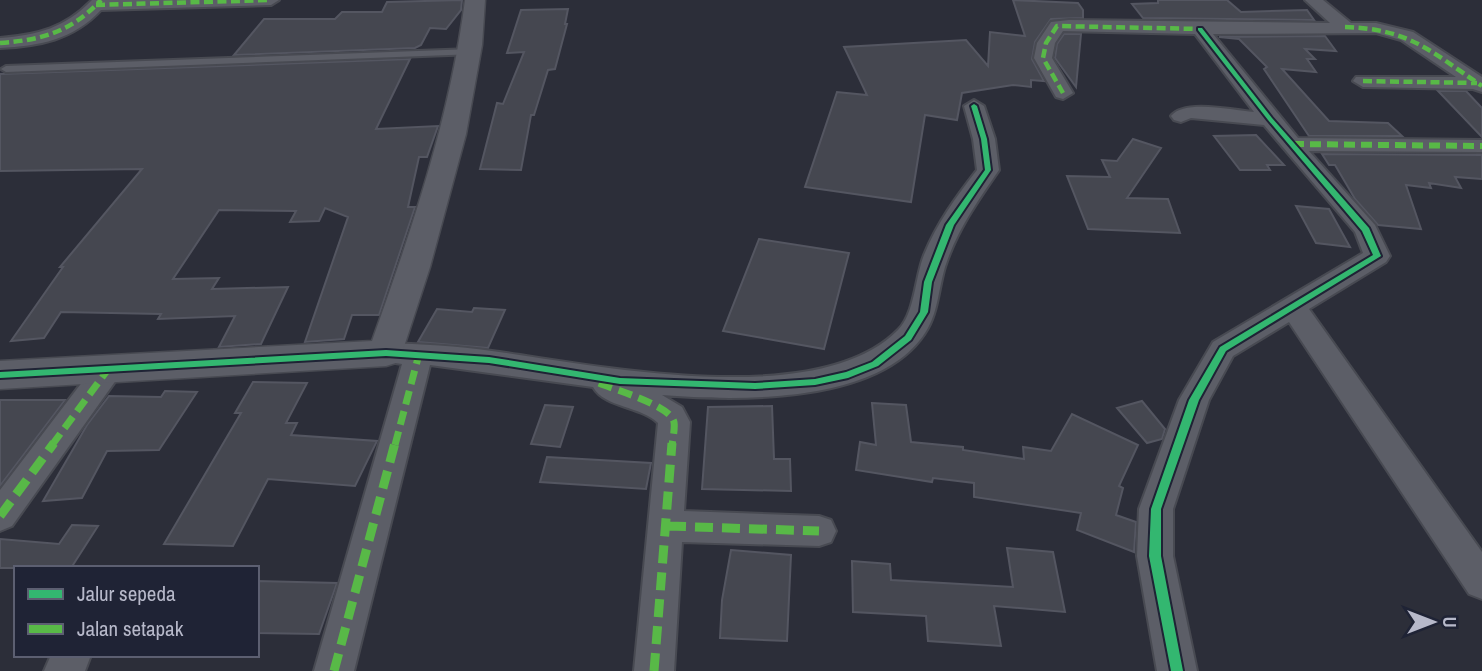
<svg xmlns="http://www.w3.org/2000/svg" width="1482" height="671" font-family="'Archivo Narrow',sans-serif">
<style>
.building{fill:#454750;stroke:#545661;stroke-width:2}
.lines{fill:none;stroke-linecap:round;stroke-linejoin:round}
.service-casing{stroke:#484a52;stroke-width:4}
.minor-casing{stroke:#484a52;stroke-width:4}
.tertiary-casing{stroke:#484a52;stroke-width:3}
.service{fill:#5c5e67;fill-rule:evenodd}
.minor{fill:#5c5e67;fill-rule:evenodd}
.tertiary{fill:#5c5e67;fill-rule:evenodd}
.quiet-far3{stroke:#58b947;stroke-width:4.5;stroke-dasharray:9 4.5;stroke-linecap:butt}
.quiet-far2{stroke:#58b947;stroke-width:6;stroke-dasharray:11 6;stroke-linecap:butt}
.quiet-far1{stroke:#58b947;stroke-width:7;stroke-dasharray:14 7;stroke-linecap:butt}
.quiet{stroke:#58b947;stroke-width:9;stroke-dasharray:18 9;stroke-linecap:butt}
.cycleway-casing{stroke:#1f2335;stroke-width:4}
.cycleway{fill:#33b770;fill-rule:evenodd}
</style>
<rect width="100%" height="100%" fill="#2c2e39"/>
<path class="building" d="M462,0L461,10L446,29L430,28L421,45L415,48L234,55L264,19H335L342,12H382L387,2Z
M1013,0L1078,3L1083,10V18L1051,19L1035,42L1032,59L1044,81L1031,80V87L1013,85L962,93L957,120L925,115L911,202L805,187L837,92L867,95L844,47L966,40L988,66L990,32L1025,36Z
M1158,0H1227L1241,12L1307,10L1314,20L1143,18L1132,4L1158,3Z
M568,9L565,24H567L555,69L548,70L534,115H531L521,170L480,169L497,103L503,104L524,52L507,53L521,10Z
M1064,34H1081L1076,87L1055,58L1057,44Z
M1325,36L1336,51L1305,49L1315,59H1307L1316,72L1282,69L1329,121L1388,123L1402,136H1309L1264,69L1267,67L1239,39L1219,37Z
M410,59L376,129L438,126L427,157H419L408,207H415L379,315H352L344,339L305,342L348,217L325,208L319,221L290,222L296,211L219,210L173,279L219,278L212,289L288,287L261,344L219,347L235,316L158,319L161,314L61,312L44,338L11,341L63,267H60L142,169L0,171V74Z
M1438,91H1466L1482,108V137Z
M1256,135L1284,165H1267L1270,170H1240L1214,136Z
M1133,139L1161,148L1127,198L1168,199L1180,233L1088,229L1067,176L1110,177L1102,160L1117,161Z
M1322,154L1482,155V179L1455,177L1461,188L1429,183L1431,188L1406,185L1421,229L1378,225L1355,199L1335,165H1329Z
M1296,206L1329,209L1350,247L1316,243Z
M759,239L849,253L824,349L723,331Z
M474,308L505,310L488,348L418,342L437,309L472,312Z
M253,382L307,383L286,423H297L291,435L377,441L355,486L268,479L233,546L164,544L241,413H235Z
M165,391L197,392L159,450L107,451L82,498L43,501L87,425L109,396L161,397Z
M0,400H65L0,486Z
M1142,401L1165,429L1162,439L1147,443L1117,408Z
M872,403L906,405L911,442L963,447V450L1024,459L1023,447L1051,451L1072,414L1138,445L1119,486L1123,488L1116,515L1136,522L1134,552L1077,530L1081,513L974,497V483L933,478L932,482L856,470L860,442L876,445Z
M545,405L573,407L560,447L531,444Z
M772,406L774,459H790L791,491L702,489L708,407Z
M547,457L651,463L646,489L540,482Z
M72,525L98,526L71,568H0V539L59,544Z
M1007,548L1053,552L1065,612L994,606L1001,646L928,641L926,616L853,612L852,561L890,564L891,580L1013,587Z
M731,550L791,555L787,641L720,638L722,600Z
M257,581L337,583L319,634L257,633Z"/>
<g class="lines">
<g class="service-casing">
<path id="service" d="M472,49L477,52L475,54L6,72L1,69L6,66Z"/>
</g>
<g class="minor-casing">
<path id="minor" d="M92,0H279L271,5L101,10C73,40 39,46 0,48V38C38,35 65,28 92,0Z
M1305,0H1323L1351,23H1376L1413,32L1482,77V92L1473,89L1363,87L1353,81L1356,77H1456L1401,40L1376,33L1213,34L1298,138L1482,140V152L1309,151L1375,225L1390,256L1386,262L1309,309L1482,552V599L1469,594L1289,322L1233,356L1209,400L1173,509V556L1197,671H1157L1137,556L1139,509L1179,400L1213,342L1363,253L1355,232L1264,125L1191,118L1181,122L1174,120L1171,116C1184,99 1233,110 1254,112L1195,34L1063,31L1055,43L1052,58L1073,93L1063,99L1056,97L1034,58L1037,43L1051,22L1069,20L1330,23Z
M974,100L984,106L995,139L999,170C977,202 957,230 945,267C939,287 938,310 928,328C885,405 737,401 662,395L682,407L690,422L684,511L819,516L831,520L836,531L831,542L819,546L682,542L674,671H634L658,423C641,406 605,408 593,387L430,365L354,671H314L402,364L376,360L372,353L376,346L386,343C421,344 457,346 492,351C596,365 817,412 898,330C915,313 915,277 924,255C937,223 956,197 977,170L973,139L964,106Z
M109,357L119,360L124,368L119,376L12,526L0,531V490L99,360Z
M51,655H91L85,671H44Z"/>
</g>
<g class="tertiary-casing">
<path id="tertiary" d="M465,0H485L482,45L466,134L430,267L399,362L386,366L0,389V361L372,341C412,229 450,118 465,0Z"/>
</g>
<use href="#service" class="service"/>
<use href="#minor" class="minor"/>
<use href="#tertiary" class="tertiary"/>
<path class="quiet-far3" d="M96,5L271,0
M1345,27C1410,29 1430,51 1482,86
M0,43C42,40 71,32 101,0
M1363,81L1477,83
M1063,93L1043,58L1046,43L1057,26L1200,29"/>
<path class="quiet-far2" d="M1293,144L1482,146"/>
<path class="quiet-far1" d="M599,383C615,390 670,405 674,422C675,428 673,438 672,445
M52,445L109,368
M395,445L419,354"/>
<path class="quiet" d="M0,516L54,443
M668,526L819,531
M334,671L395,443
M654,671L672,443"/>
<g class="cycleway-casing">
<path id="cycleway" d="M1198,28H1202L1272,118L1369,228L1381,256L1226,351L1199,400L1161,509V556L1183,671H1171L1149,556L1151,509L1189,400L1220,347L1373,255L1362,231L1268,120L1198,30Z
M974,104L977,106L987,139L991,170L954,225L932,282L928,312L911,340L878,366L848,378L815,385L755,389L620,384L489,363L386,356L0,378V372L386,350L489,357L620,378L755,383L815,379L846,372L872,362L905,336L920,312L924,282L946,225L985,170L981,139L971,106Z"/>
</g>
<use href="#cycleway" class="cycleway"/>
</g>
<rect x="14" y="566" width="245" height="91" fill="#1f2335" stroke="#5c5f71" stroke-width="2"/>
<rect x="28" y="589" width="35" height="10" fill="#33b770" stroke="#5c5f71" stroke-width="2"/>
<text x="77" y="601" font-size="21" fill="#b7b9ca">Jalur sepeda</text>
<rect x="28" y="624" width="35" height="10" fill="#58b947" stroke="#5c5f71" stroke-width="2"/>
<text x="77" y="636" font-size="21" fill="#b7b9ca">Jalan setapak</text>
<g transform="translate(1433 622) rotate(90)" stroke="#1f2335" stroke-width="5" paint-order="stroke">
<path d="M0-5L12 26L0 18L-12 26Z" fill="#b7b9ca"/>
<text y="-10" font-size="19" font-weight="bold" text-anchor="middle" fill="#b7b9ca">U</text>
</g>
</svg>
